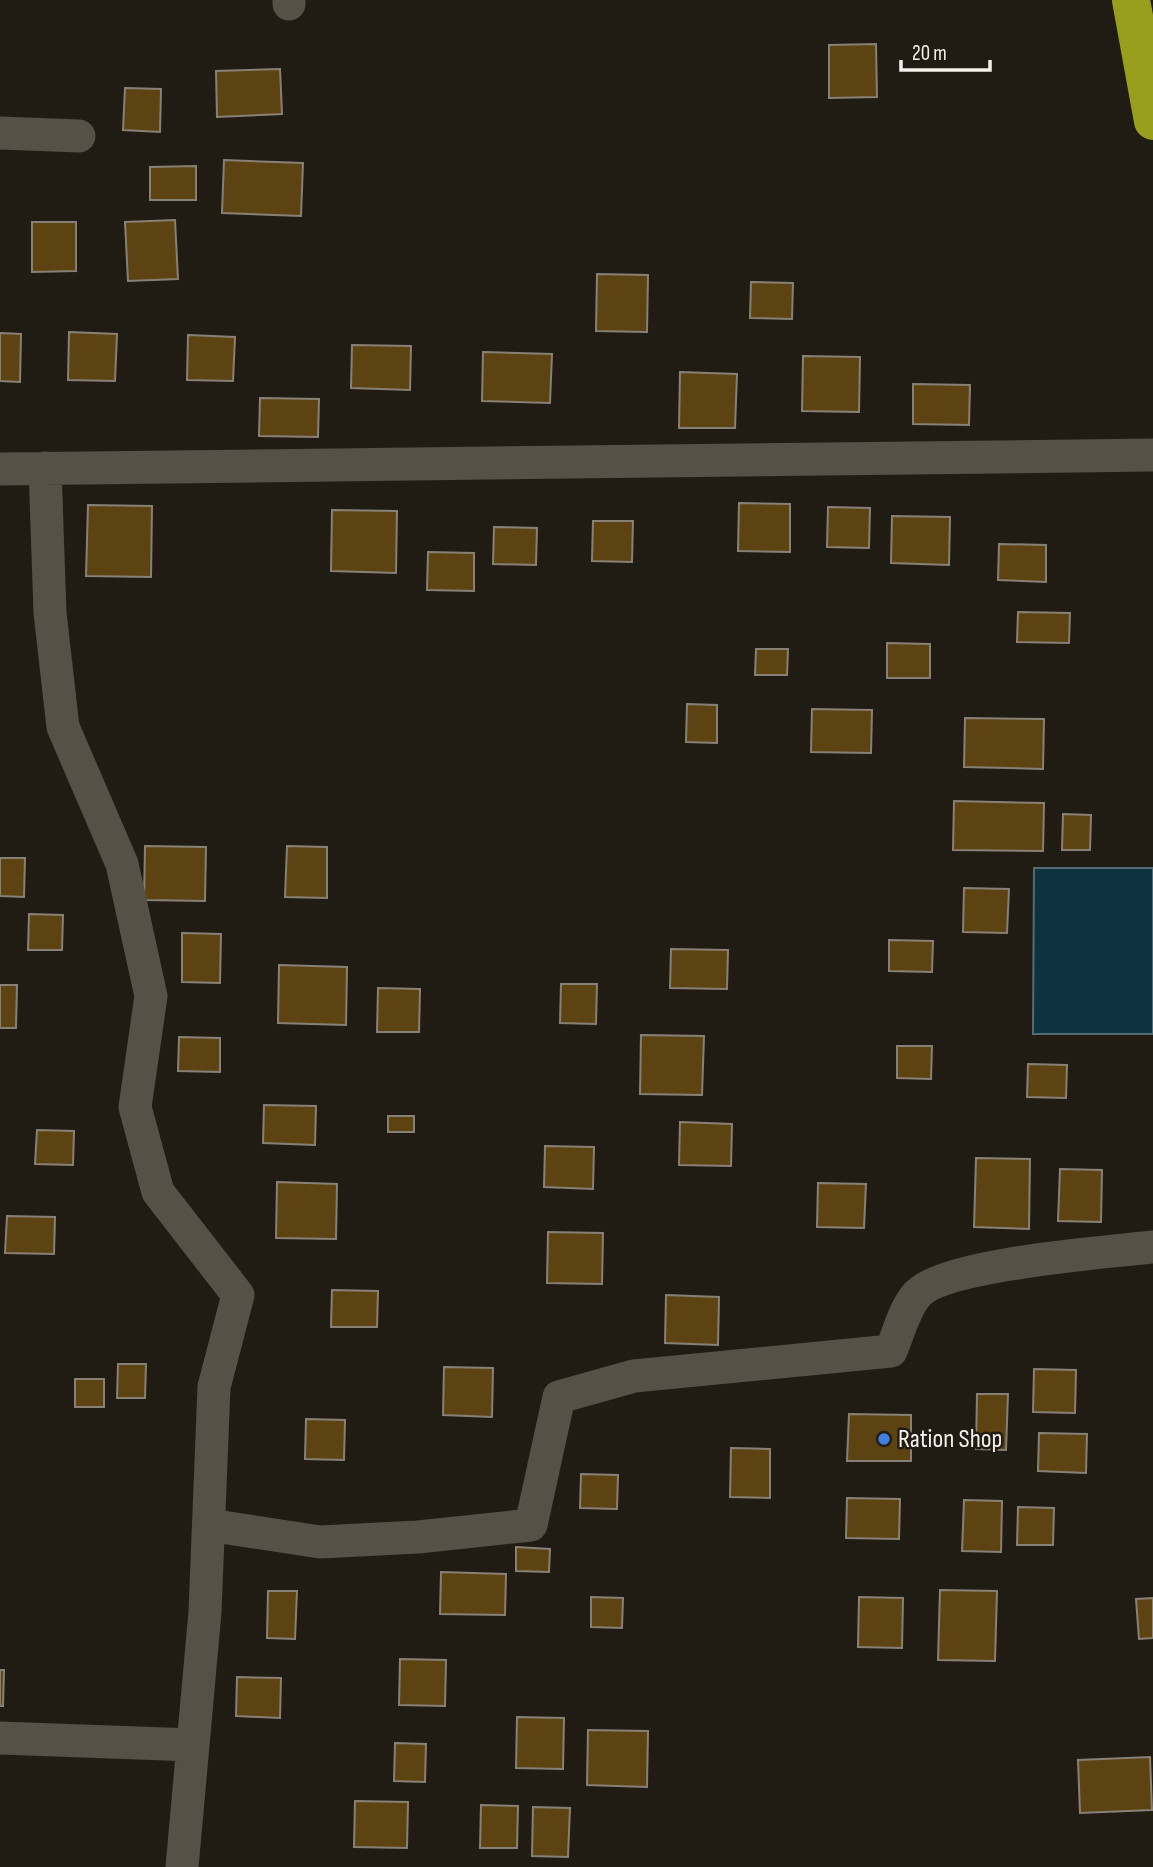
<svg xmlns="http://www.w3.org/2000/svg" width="1153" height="1867" font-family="'Sofia Sans Condensed',sans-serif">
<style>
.water{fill:#0d3341;stroke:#536c74;stroke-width:2}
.building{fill:#5e4312;stroke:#878076;stroke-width:2}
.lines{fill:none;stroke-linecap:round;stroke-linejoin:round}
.minor{stroke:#565046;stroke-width:33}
.highway{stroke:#989f1d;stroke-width:38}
.shop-dot{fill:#3f7fe0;stroke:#211c13;stroke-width:2.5}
.labels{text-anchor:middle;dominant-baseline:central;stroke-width:5;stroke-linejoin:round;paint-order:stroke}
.poi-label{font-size:26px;fill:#f5f1eb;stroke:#211c13;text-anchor:start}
</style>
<rect width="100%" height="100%" fill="#211c13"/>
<path class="water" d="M1034,868H1153V1034H1033Z"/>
<path class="building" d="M876,44L877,97L829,98V45Z
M280,69L282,114L217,117L216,71Z
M125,88L161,89L160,132L123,130Z
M224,160L303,163L301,216L222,213Z
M196,166V200H150V167Z
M175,220L178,279L128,281L125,222Z
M32,222H76V271L32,272Z
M597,274L648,275L647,332L596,331Z
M751,282L793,283L792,319L750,318Z
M69,332L117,334L115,381L68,380Z
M0,333L21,334L20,382L0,381Z
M188,335L235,337L233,381L187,380Z
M352,345L411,346L410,390L351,388Z
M483,352L552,354L550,403L482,401Z
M803,356L860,357L859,412L802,411Z
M680,372L737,374L735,428H679Z
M913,384L970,385L969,425L913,424Z
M260,398L319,399L318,437L259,436Z
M739,503L790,504V552L738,551Z
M88,505L152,506L151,577L86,576Z
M828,507L870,508L869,548L827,547Z
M332,510L397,511L396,573L331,571Z
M892,516L950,517L949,565L891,563Z
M593,521H633L632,562L592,561Z
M494,527L537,528L536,565L493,564Z
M999,544L1046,545V582L998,580Z
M428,552L474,553V591L427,590Z
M1018,612L1070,613L1069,643L1017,642Z
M887,643L930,644V678H887Z
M756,649H788L787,675H755Z
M687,704L717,705V743L686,742Z
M812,709L872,710L871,753L811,752Z
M965,718L1044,719L1043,769L964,767Z
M954,801L1044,803L1043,851L953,850Z
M1063,814L1091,815L1090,850H1062Z
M145,846L206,847L205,901L144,900Z
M287,846L327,847V898L285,897Z
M0,858H25L24,897L0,896Z
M964,888L1009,889L1007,933L963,932Z
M29,914L63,915L62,950H28Z
M182,933L221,934L220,983L182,982Z
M889,940L933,941L932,972L889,971Z
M671,949L728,950L727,989L670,988Z
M279,965L347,967L346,1025L278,1023Z
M561,984H597L596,1024L560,1023Z
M0,985H17L16,1028H0Z
M378,988L420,989L419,1032H377Z
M641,1035L704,1036L702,1095L640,1094Z
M179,1037L220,1038V1072L178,1071Z
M897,1046H932L931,1079L897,1078Z
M1028,1064L1067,1065L1066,1098L1027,1097Z
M264,1105L316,1106L315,1145L263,1143Z
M388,1116H414V1132H388Z
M680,1122L732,1124L731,1166L679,1165Z
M37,1130L74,1131L73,1165L35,1164Z
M545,1146L594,1147L593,1189L544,1187Z
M976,1158L1030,1159L1029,1229L974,1227Z
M1060,1169L1102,1170L1101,1222L1058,1221Z
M277,1182L337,1184L336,1239L276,1238Z
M818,1183L866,1184L864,1228L817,1227Z
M7,1216L55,1217L54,1254L5,1253Z
M548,1232L603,1233L602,1284L547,1283Z
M332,1290L378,1291L377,1327H331Z
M666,1295L719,1297L718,1345L665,1343Z
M118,1364H146L145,1398H117Z
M444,1367L493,1368L492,1417L443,1415Z
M1034,1369L1076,1370L1075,1413L1033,1412Z
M75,1379H104V1407H75Z
M977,1394H1008L1006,1450L976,1449Z
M849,1414L911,1415V1461H847Z
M306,1419L345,1420L344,1460L305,1459Z
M1039,1433L1087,1434L1086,1473L1038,1471Z
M731,1448L770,1449V1498L730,1497Z
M581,1474L618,1475L617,1509L580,1508Z
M847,1498L900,1499L899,1539L846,1538Z
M964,1500L1002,1501L1001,1552L962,1551Z
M1018,1507L1054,1508L1053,1545H1017Z
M516,1547L550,1549L549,1572L516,1571Z
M441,1572L506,1574L505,1615L440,1614Z
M940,1590L997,1591L995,1661L938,1660Z
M268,1591H297L295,1639L267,1638Z
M591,1597L623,1598L622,1628L591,1627Z
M859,1597L903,1598L902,1648L858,1647Z
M1153,1598V1638L1139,1639L1136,1599Z
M400,1659L446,1660L445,1706L399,1705Z
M0,1670H4L3,1706H0Z
M237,1677L281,1678L280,1718L236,1716Z
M517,1717L564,1718L563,1769L516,1768Z
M588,1730L648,1731L647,1787L587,1785Z
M395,1743L426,1744L425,1782L394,1781Z
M1150,1757L1152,1810L1080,1813L1078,1760Z
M355,1801L408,1802L407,1848L354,1847Z
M481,1805L518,1806L517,1848H480Z
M533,1807L570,1808L568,1857L532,1856Z"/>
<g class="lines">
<path class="minor" d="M289,0V4
M0,133L79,136
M45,468L50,613L63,727L122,864L151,996L135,1107L158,1192L238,1295L214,1387L205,1612L193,1745
M0,469L1153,455
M209,1525L320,1542L418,1537L531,1525L559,1397L634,1376L891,1351C898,1334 904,1311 915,1297C938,1264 1109,1252 1153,1247
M0,1738L193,1745L182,1867"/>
<path class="highway" d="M1131,0L1153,121"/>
</g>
<circle class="shop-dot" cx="884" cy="1439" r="7"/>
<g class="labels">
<g class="poi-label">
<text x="898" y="1439">Ration Shop</text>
</g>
</g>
<path d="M901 60v10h89v-10" fill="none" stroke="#f5f1eb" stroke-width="3.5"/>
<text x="912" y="60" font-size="21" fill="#f5f1eb" stroke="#211c13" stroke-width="5" paint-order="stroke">20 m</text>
</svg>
